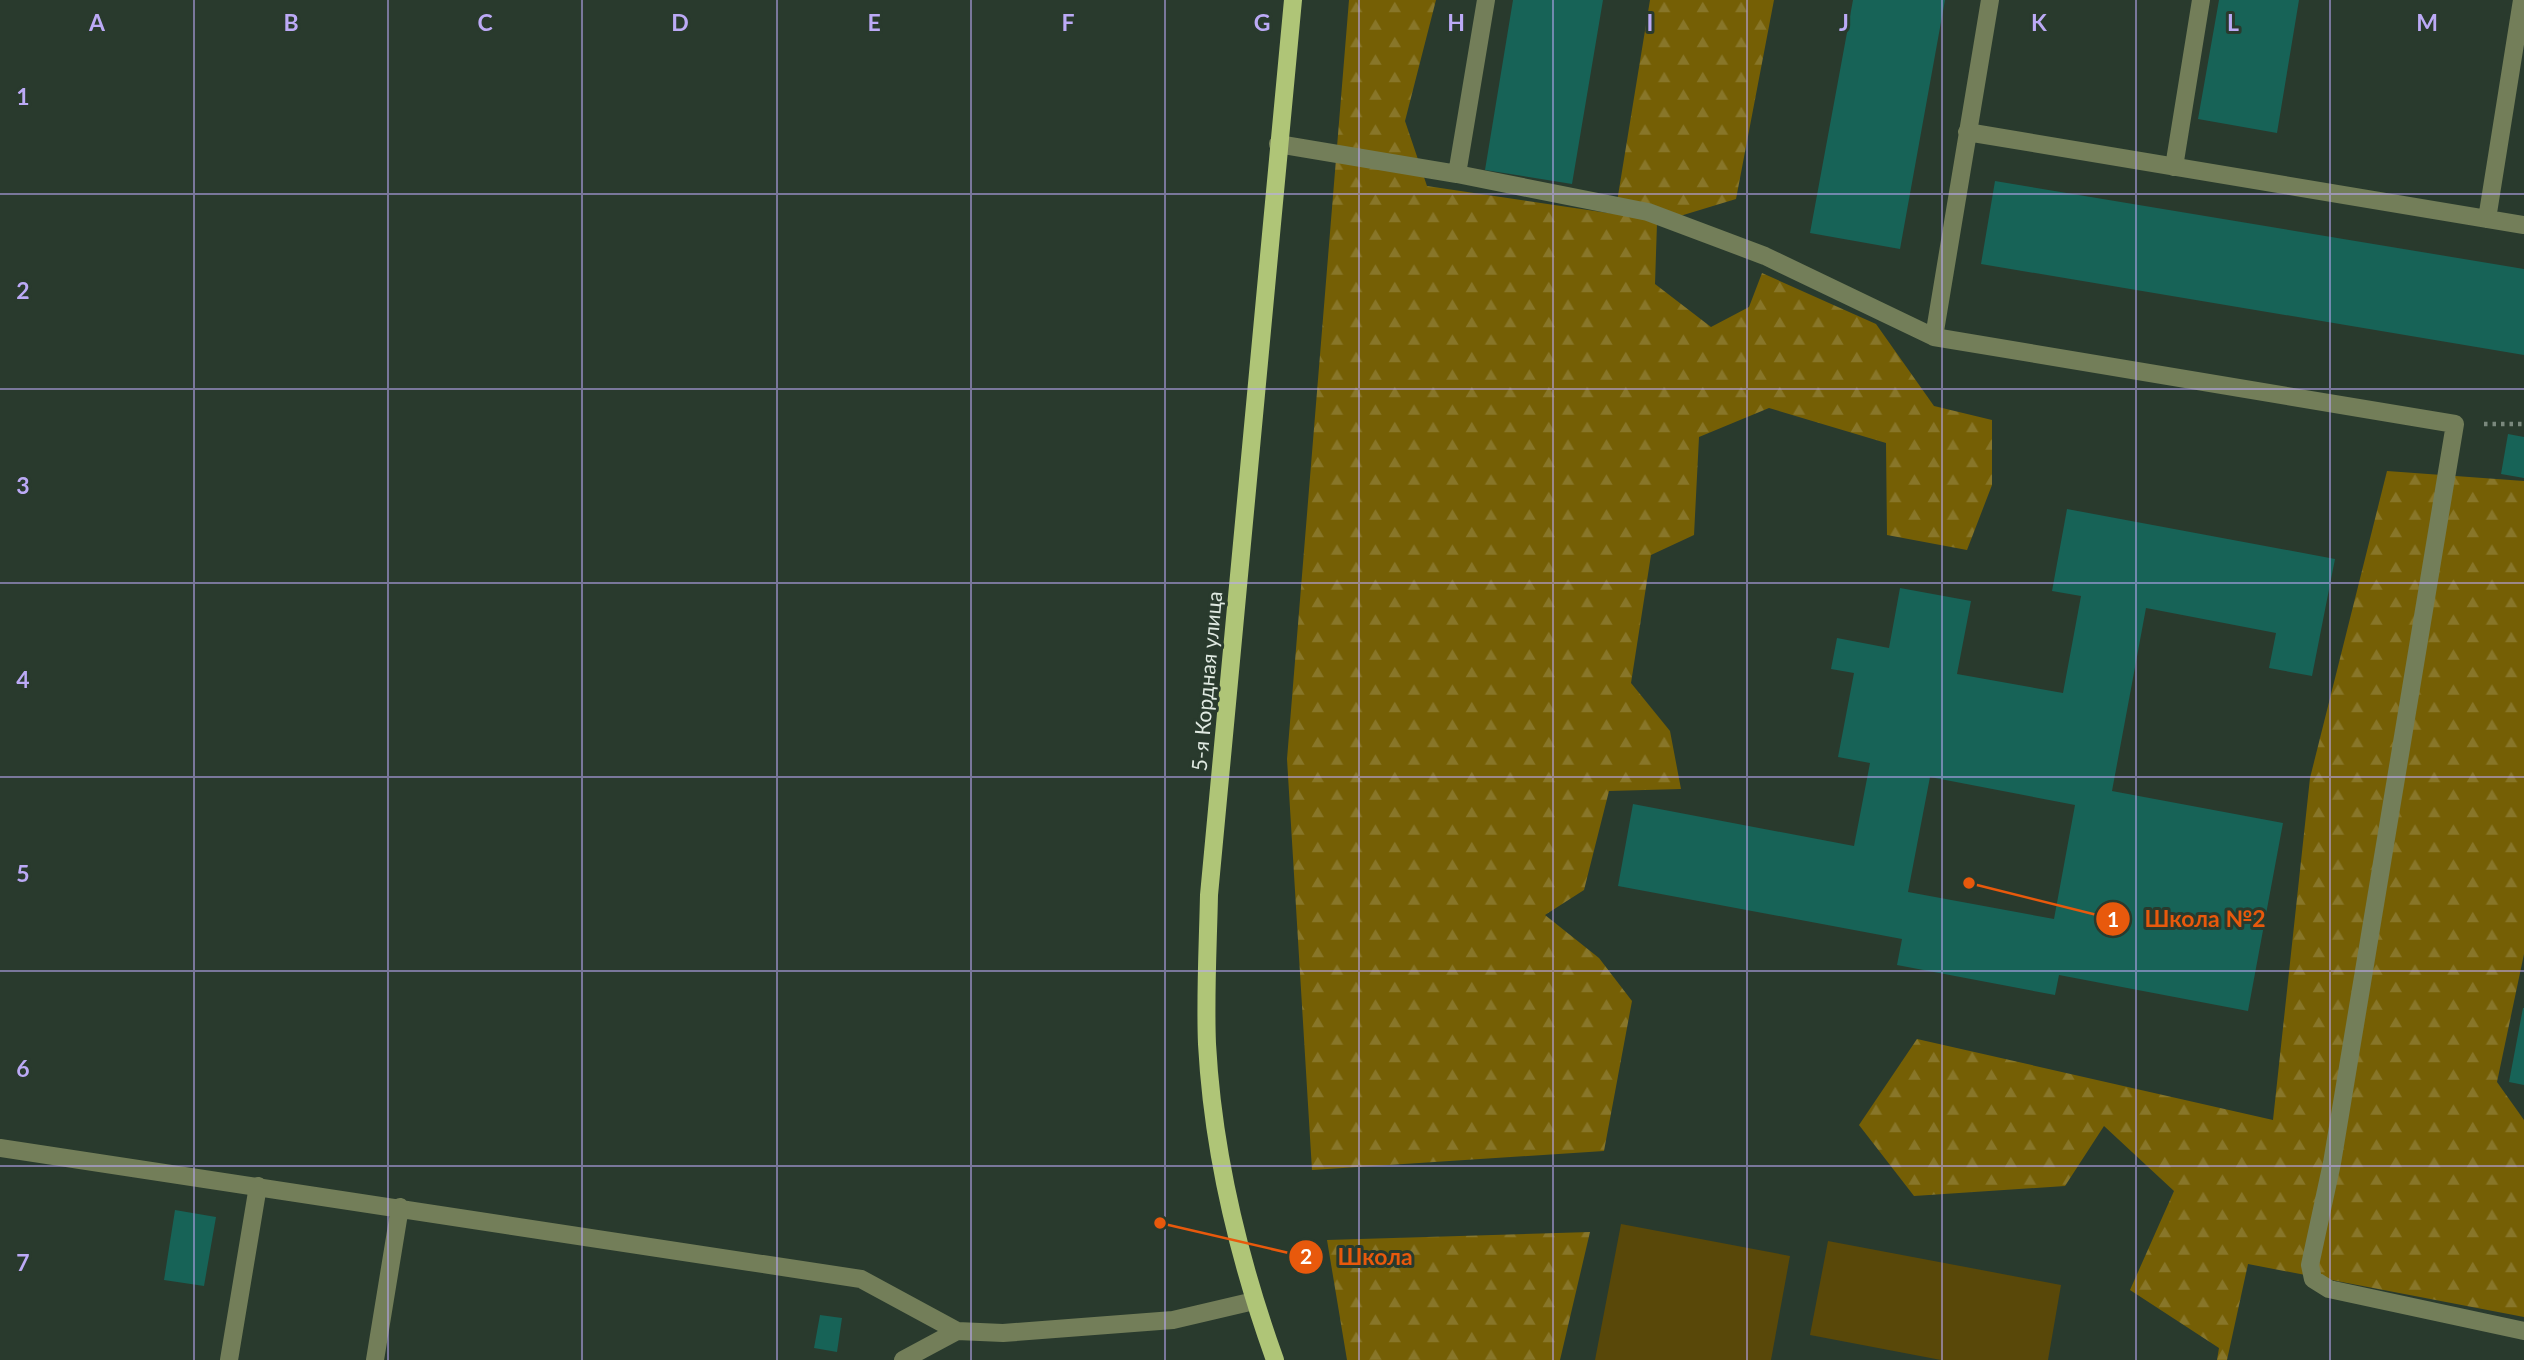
<svg xmlns="http://www.w3.org/2000/svg" width="2524" height="1360" font-family="Lato,sans-serif">
<style>
.forest{fill:url(#forest-firs)}
.pitch{fill:#594809}
.building{fill:#176357;fill-rule:evenodd}
.lines{fill:none;stroke-linecap:round;stroke-linejoin:round}
.path{stroke:#7a887d;stroke-width:4.5;stroke-dasharray:3.5 5;stroke-linecap:butt}
.minor{stroke:#737e59;stroke-width:18}
.major{stroke:#afc577;stroke-width:18}
.grid{fill:none;stroke:#bcaaf6;stroke-width:2;stroke-opacity:0.55}
.labels{text-anchor:middle;dominant-baseline:central;stroke-width:6;stroke-linejoin:round;paint-order:stroke}
.street-label{font-size:21px;fill:#dfe9e1;stroke:#293a2d}
.grid-label{font-size:23px;text-anchor:middle;font-weight:bold;fill:#bcaaf6;stroke:#293a2d;stroke-width:6;stroke-linejoin:round;paint-order:stroke}
.leader{fill:none;stroke:#e8590c;stroke-width:2.5}
.callout-dot{fill:#e8590c;stroke:#293a2d;stroke-width:2.5}
.mark-label{font-size:21px;text-anchor:middle;font-weight:bold;fill:#fff}
.callout-label{font-size:23px;text-anchor:middle;font-weight:bold;fill:#e8590c;stroke:#293a2d;stroke-width:6;stroke-linejoin:round;paint-order:stroke}
</style>
<defs>
<pattern id="forest-firs" width="22" height="20" patternUnits="userSpaceOnUse" patternTransform="scale(1.75)"><rect width="22" height="20" fill="#755f05"/><path d="M5 1l3.5 6h-7zM16 11l3.5 6h-7z" fill="#887629"/></pattern>
</defs>
<rect width="100%" height="100%" fill="#293a2d"/>
<path class="forest" d="M1349,0H1436L1405,121L1427,186L1615,214L1650,0H1774L1736,199L1657,223L1655,284L1711,327L1749,307L1762,273L1876,324L1934,406L1992,420V485L1967,550L1887,535L1886,443L1769,408L1699,437L1694,535L1651,555L1631,683L1670,731L1681,789L1609,791L1584,890L1545,915L1599,958L1632,1001L1604,1151L1312,1170L1287,759Z
M2387,471L2524,481V954L2497,1082L2524,1120V1317L2248,1264L2227,1360H2217L2219,1348L2130,1290L2174,1191L2104,1126L2065,1186L1914,1196L1859,1125L1917,1039L2273,1120L2310,778Z
M1590,1232L1560,1360H1347L1327,1240Z"/>
<path class="pitch" d="M1621,1224L1790,1256L1771,1360H1595Z
M1828,1241L2061,1285L2048,1360H1941L1810,1335Z"/>
<path class="building" d="M1513,0H1603L1572,184L1485,170Z
M1853,0H1945L1900,249L1810,233Z
M2219,0H2299L2277,133L2198,119Z
M1995,181L2524,269V355L1981,264Z
M2508,434L2524,437V478L2501,474Z
M2067,509L2335,559L2312,676L2269,668L2276,633L2146,608L2112,791L2283,823L2248,1011L2059,975L2055,995L1897,965L1902,939L1618,886L1633,804L1854,846L1870,763L1838,757L1854,673L1831,669L1837,638L1889,648L1900,588L1971,601L1957,674L2063,693L2081,596L2052,591ZM1930,777L2075,805L2054,919L1908,892Z
M2523,1008H2524V1085L2509,1082Z
M175,1210L216,1217L204,1286L164,1280Z
M820,1315L842,1318L837,1352L814,1348Z"/>
<g class="lines">
<path class="path" d="M2484,424H2524"/>
<path class="minor" d="M1990,0L1934,337L2455,424L2332,1163L2310,1265L2313,1279L2329,1289L2524,1331
M1967,132L2524,225
M1278,144L1457,174L1486,0
M2174,167L2201,0
M1457,174L1648,212L1765,256L1934,337
M2487,219L2522,0
M0,1148L861,1279L957,1331
M229,1360L258,1186
M375,1360L400,1207
M903,1360L957,1331L1003,1333L1173,1320L1254,1301"/>
<path class="major" d="M1275,1360C1238,1257 1213,1154 1207,1044C1205,995 1208,944 1209,895L1293,0"/>
</g>
<path class="grid" d="M194,0V1360M388,0V1360M582,0V1360M777,0V1360M971,0V1360M1165,0V1360M1359,0V1360M1553,0V1360M1747,0V1360M1942,0V1360M2136,0V1360M2330,0V1360M0,194H2524M0,389H2524M0,583H2524M0,777H2524M0,971H2524M0,1166H2524"/>
<g class="labels">
<g class="street-label">
<text transform="translate(1206 681) rotate(-85)">5-я Кордная улица</text>
</g>
</g>
<g class="grid-label">
<text x="97" y="31">A</text>
<text x="291" y="31">B</text>
<text x="485" y="31">C</text>
<text x="680" y="31">D</text>
<text x="874" y="31">E</text>
<text x="1068" y="31">F</text>
<text x="1262" y="31">G</text>
<text x="1456" y="31">H</text>
<text x="1650" y="31">I</text>
<text x="1844" y="31">J</text>
<text x="2039" y="31">K</text>
<text x="2233" y="31">L</text>
<text x="2427" y="31">M</text>
<text x="23" y="105">1</text>
<text x="23" y="299">2</text>
<text x="23" y="494">3</text>
<text x="23" y="688">4</text>
<text x="23" y="882">5</text>
<text x="23" y="1077">6</text>
<text x="23" y="1271">7</text>
</g>
<path class="leader" d="M1969 883L2113 919M1160 1223L1306 1257"/>
<g class="callout-dot">
<circle cx="1969" cy="883" r="7"/>
<circle cx="1160" cy="1223" r="7"/>
<circle cx="2113" cy="919" r="18"/>
<circle cx="1306" cy="1257" r="18"/>
</g>
<g class="mark-label">
<text x="2113" y="927">1</text>
<text x="1306" y="1264">2</text>
</g>
<g class="callout-label">
<text x="2205" y="927">Школа №2</text>
<text x="1375" y="1265">Школа</text>
</g>
</svg>
